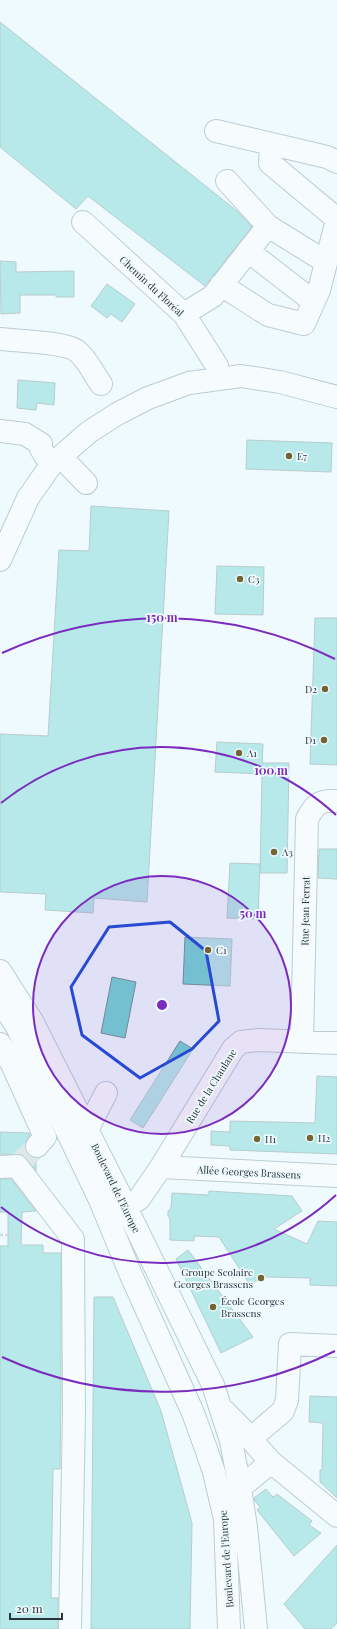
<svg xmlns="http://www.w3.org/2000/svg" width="337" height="1629" font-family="'Playfair Display',serif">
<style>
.building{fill:#73d5d3;stroke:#769392}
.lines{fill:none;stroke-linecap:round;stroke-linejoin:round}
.minor-tunnel{stroke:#c7d2d6;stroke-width:22;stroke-dasharray:22 11;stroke-linecap:butt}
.minor-casing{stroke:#7c97a0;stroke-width:24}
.path{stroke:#b0bcc0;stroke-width:2.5;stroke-dasharray:3 2;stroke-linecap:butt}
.minor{stroke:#fff;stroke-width:22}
.marked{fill:none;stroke:#1d4ed8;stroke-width:3;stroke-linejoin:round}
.ring{fill:none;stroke:#7b2cbf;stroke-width:2}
.poi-dot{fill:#746432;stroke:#eefafe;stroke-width:1.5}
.labels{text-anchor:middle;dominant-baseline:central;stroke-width:3.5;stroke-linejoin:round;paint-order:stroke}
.street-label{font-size:10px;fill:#293438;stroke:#eefafe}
.poi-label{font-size:10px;fill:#293438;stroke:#eefafe;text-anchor:start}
.centre{fill:#7b2cbf;stroke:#eefafe;stroke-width:2}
.ring-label{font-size:12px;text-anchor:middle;font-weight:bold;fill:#7b2cbf;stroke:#eefafe;stroke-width:3.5;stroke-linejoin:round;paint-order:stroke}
</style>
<rect width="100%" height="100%" fill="#eefafe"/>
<path class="building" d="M0,22L237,211L252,227L205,286L88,196L76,209L0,147Z
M0,261L16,262V272L74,271V297H56V295H20V313L1,314Z
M107,284L135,304L122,322L111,314L107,318L91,306Z
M18,380L55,383L54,405L37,403L36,410L17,408Z
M247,440L332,443L331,472L246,469Z
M91,506L169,511L147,902L94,898L93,913L45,910L46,894L0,892V734L48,736L59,550L89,551Z
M217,566L264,567L263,615L215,614Z
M315,618H337V765L310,764Z
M217,742L263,744L262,763H289L287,873H260L262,774L215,772Z
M319,849H337V879L318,878Z
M230,863L260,864L258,919L227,918Z
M185,937L232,939L230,986L183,984Z
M112,977L136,982L125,1038L101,1033Z
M180,1041L193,1049L143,1128L130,1120Z
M317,1076L337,1077V1154L230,1150V1146L211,1145V1131L230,1132V1121L315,1123Z
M0,1132L29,1133L30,1135L25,1143V1150L29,1156L36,1158V1171L27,1158L22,1155L0,1154Z
M0,1179H11L36,1211L22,1212L21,1245H43V1253H61V1388L60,1469H53L51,1598H58V1629H0V1246H8V1212H0Z
M209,1191L292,1196L302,1211L274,1229L307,1244L318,1221L337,1222V1286L310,1285V1278L266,1277L265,1275L250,1285L219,1237L194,1236V1241L170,1240V1219L168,1216V1211L171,1208L172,1193L209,1195Z
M188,1250L253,1337L221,1353L176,1259Z
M94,1297H113L161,1411L192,1523L190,1629H91Z
M310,1396L337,1397V1498L320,1482V1470H322L323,1423L309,1422Z
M266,1489L273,1497L277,1494L312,1521L309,1525L321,1533L294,1556L257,1510L260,1507L255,1501L254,1498Z
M337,1545V1623L331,1629H305L284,1604Z"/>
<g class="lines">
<path class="minor-tunnel" d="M17,1166L37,1146"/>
<g class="minor-casing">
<path id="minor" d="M216,131L327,157L337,162
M271,144L270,163L337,219
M83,222L184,314L217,366L219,379
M268,226L326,262
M248,251L314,302
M221,285L268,315L304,324L319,290L337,220
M184,314L213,296L268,226L227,181
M0,339C17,341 65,342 77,351C88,360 93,373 101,384
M0,431L25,434L41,444V449L51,465
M61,457L86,483
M0,560L28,498L51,465L89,432L117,414L148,398L189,383L241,376L280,382L337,397
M0,971L32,1021L119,1193L213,1385L231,1441L240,1488L246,1527L256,1629
M0,1000L17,1027L100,1200L131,1275L193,1413L205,1446L214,1472L225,1519L229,1629
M302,1042L307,819C315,804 319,800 337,801
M0,1044L11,1062L45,1137L37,1146
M87,1130L106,1093
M0,1167L17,1166L73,1239L74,1413L70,1629
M161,1167L337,1176
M111,1212L126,1207L139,1199L161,1167L233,1049L241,1042L258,1040L337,1043
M224,1411L240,1427L271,1462L337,1516
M250,1439L283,1411L287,1400L290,1344L337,1346
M240,1488L271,1462"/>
</g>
<path class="path" d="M0,1235H12L22,1245"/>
<use href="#minor" class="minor"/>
</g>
<path d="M0 0H337V1629H0ZM170,922L206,951L219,1021L192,1049L140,1078L82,1035L71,987L109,927Z" fill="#eefafe" fill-opacity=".55" fill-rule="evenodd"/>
<path class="marked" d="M170,922L206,951L219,1021L192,1049L140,1078L82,1035L71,987L109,927Z"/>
<circle cx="162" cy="1005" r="129" fill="#7b2cbf" fill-opacity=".12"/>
<g class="ring">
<circle cx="162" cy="1005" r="129"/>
<path d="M336 1195A258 258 0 0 1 1 1207M1 803A258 258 0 0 1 336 815"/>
<path d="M335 1351A387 387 0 0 1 2 1357M2 653A387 387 0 0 1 335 659"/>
</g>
<g class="poi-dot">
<circle cx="289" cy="456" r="4"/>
<circle cx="240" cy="579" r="4"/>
<circle cx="325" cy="689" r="4"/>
<circle cx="324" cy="740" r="4"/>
<circle cx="239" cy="753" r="4"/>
<circle cx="274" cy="852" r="4"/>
<circle cx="208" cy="950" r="4"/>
<circle cx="310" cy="1138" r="4"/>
<circle cx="257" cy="1139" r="4"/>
<circle cx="261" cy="1278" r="4"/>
<circle cx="213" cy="1307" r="4"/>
</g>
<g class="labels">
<g class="street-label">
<text transform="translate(152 286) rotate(43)">Chemin du Floréal</text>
<text transform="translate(305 911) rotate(-89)">Rue Jean Ferrat</text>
<text transform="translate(211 1086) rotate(-58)">Rue de la Chaulane</text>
<text transform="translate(249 1172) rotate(3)">Allée Georges Brassens</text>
<text transform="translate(116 1188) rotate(64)">Boulevard de l'Europe</text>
<text transform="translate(226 1559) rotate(-94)">Boulevard de l'Europe</text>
</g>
<g class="poi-label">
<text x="297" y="456">E7</text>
<text x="248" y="579">C3</text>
<text x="317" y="689" text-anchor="end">D2</text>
<text x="316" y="740" text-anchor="end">D1</text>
<text x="247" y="753">A1</text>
<text x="282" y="852">A3</text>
<text x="216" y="950">C1</text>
<text x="318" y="1138">H2</text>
<text x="265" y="1139">H1</text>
<text x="253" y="1272" text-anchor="end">Groupe Scolaire<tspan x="253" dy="12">Georges Brassens</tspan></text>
<text x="221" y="1301">École Georges<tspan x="221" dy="12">Brassens</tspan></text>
</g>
</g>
<circle cx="162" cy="1005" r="6" class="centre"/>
<g class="ring-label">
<text x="162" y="622">150 m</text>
<text x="271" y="775">100 m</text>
<text x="253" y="918">50 m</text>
</g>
<path d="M10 1613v6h52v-6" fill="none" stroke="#293438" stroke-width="2"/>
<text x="16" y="1613" font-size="12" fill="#293438" stroke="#eefafe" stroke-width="3" paint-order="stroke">20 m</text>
</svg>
